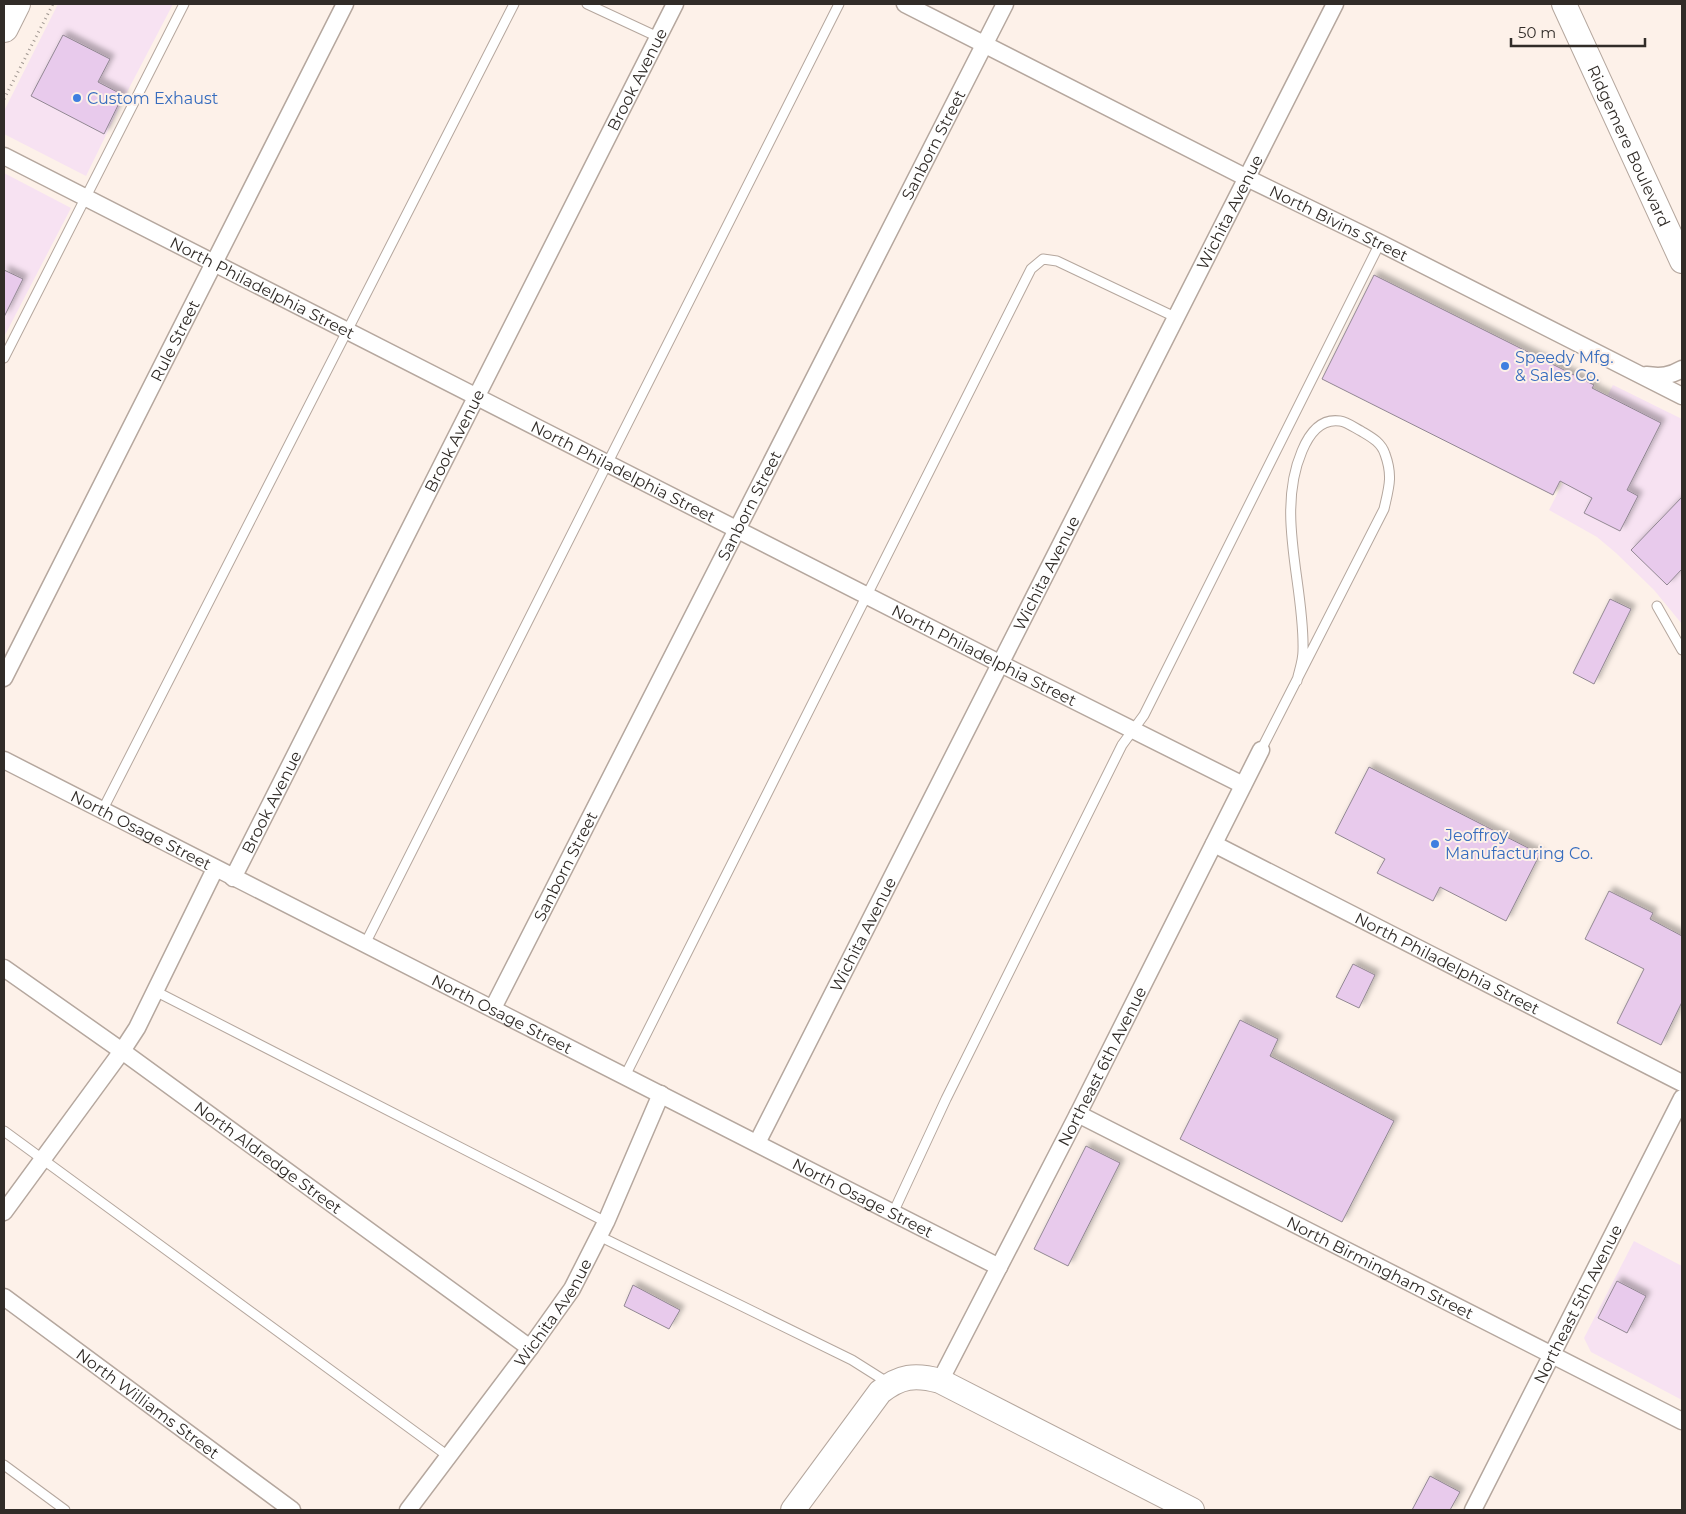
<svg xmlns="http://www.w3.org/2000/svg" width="1686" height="1514" font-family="Montserrat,sans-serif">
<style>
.commercial{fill:#f7e2f2}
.building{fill:#e8caec;stroke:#918792;filter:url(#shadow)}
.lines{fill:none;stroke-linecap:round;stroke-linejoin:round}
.lane-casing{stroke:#b5a79e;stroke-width:11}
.street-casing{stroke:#b5a79e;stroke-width:19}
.secondary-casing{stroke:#b5a79e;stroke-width:26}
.highway-casing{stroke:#b5a79e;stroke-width:30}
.path{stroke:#a09791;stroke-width:3;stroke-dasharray:1 4;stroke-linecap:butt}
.lane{stroke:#fff;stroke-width:9}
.street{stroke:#fff;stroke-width:16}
.secondary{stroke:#fff;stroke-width:24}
.highway{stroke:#fff;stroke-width:28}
.shop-dot{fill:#3f7fe0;stroke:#fdf1e9;stroke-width:2}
.labels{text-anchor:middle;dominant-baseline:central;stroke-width:4;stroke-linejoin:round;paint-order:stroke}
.street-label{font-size:16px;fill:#312c28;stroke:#fdf1e9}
.shop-label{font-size:16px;fill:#366cbe;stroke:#fdf1e9;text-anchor:start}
</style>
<defs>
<filter id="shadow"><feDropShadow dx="4.5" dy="-4.5" stdDeviation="2.5" flood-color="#0004"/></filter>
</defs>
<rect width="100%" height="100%" fill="#fdf1e9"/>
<path class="commercial" d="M58,4H173L125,96L86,176L4,134V111Z
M4,173L71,208L4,337Z
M1613,385L1682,419V624L1654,590L1616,553L1597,537L1549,510Z
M1634,1241L1682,1266V1400L1591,1352L1584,1338Z"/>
<path class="building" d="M63,35L110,59L98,82L123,95L104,134L31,96Z
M4,270L23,279L4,317Z
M1374,275L1594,385L1592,388L1661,423L1627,490L1638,496L1620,531L1584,513L1592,498L1560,481L1553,495L1322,379Z
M1682,497V569L1667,585L1631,550Z
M1610,599L1631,609L1594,684L1573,673Z
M1369,767L1540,854L1506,921L1440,887L1433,901L1377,873L1385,859L1335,833Z
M1609,891L1653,913L1650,919L1682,936V1002L1661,1045L1617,1023L1644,969L1585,939Z
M1353,964L1375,975L1359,1008L1336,997Z
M1240,1020L1278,1039L1270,1056L1394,1121L1342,1222L1180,1139Z
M1086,1146L1120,1163L1068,1266L1034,1249Z
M1617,1281L1646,1296L1627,1333L1598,1318Z
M633,1285L680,1310L669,1329L624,1306Z
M1430,1476L1460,1492L1450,1510H1412Z"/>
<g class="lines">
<g class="lane-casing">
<path id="lane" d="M587,4L658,37
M4,358L184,4
M1657,606L1682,650
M1261,750L1384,509C1389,487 1393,476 1385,454C1381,442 1371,437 1361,431C1355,428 1347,422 1340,421C1320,418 1309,434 1302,451C1275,514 1305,586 1303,651C1303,661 1299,671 1297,681
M102,811L514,4
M365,944L839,4
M155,991L606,1222
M625,1076L1031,269L1043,259L1057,261L1175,317
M4,1131L448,1456
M893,1213L946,1099L1122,745L1144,715L1380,243
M599,1236L852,1360L890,1384
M4,1465L65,1510"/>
</g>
<g class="street-casing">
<g id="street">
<path id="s1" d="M905,4L1247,178L1380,243L1682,396"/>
<path id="s2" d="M4,156L999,663L1243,785"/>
<path d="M1646,375C1661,377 1670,376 1682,369"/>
<path id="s3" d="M4,678L345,4"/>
<path id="s4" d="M4,760L999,1267"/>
<path id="s5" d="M1214,844L1682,1083"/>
<path id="s6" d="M233,878L675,4"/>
<path id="s7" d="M4,968L122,1051L530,1348"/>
<path id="s8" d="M493,1008L1005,4"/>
<path id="s9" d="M1078,1114L1682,1421"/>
<path id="s10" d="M757,1143L1335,4"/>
<path d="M4,1212L122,1051L137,1028L215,869"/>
<path id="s11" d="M4,1297L292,1510"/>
<path id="s12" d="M940,1381L1078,1114L1261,750"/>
<path id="s13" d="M408,1510L530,1348L572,1289L606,1222L661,1094"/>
<path id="s14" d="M1473,1510L1682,1098"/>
</g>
</g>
<g class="secondary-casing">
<g id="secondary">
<path id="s15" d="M1564,4L1682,261"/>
<path d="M793,1510L880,1392C900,1376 915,1374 940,1381L1192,1510"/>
</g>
</g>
<g class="highway-casing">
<path id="highway" d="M4,28L16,4"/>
</g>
<path class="path" d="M4,99L53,4"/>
<use href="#lane" class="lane"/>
<use href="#street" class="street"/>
<use href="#secondary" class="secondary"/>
<use href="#highway" class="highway"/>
</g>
<g class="shop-dot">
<circle cx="77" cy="98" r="5"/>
<circle cx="1505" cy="366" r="5"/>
<circle cx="1435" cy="844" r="5"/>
</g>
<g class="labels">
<g class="street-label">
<text stroke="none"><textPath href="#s6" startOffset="895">Brook Avenue</textPath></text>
<text stroke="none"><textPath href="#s8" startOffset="969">Sanborn Street</textPath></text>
<text stroke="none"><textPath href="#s15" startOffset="156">Ridgemere Boulevard</textPath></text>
<text stroke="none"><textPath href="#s10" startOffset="1044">Wichita Avenue</textPath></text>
<text stroke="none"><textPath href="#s1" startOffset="486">North Bivins Street</textPath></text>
<text stroke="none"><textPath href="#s2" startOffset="290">North Philadelphia Street</textPath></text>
<text stroke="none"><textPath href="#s3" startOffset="378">Rule Street</textPath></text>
<text stroke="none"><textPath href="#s6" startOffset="490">Brook Avenue</textPath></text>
<text stroke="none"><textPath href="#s2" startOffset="695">North Philadelphia Street</textPath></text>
<text stroke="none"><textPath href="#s8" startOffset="564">Sanborn Street</textPath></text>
<text stroke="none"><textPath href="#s10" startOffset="639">Wichita Avenue</textPath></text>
<text stroke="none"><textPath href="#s2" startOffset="1100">North Philadelphia Street</textPath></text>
<text stroke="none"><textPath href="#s6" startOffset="85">Brook Avenue</textPath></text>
<text stroke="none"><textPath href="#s4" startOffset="154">North Osage Street</textPath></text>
<text stroke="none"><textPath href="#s8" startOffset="159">Sanborn Street</textPath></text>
<text stroke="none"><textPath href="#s10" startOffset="234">Wichita Avenue</textPath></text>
<text stroke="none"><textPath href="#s5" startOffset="262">North Philadelphia Street</textPath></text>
<text stroke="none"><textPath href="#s4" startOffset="559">North Osage Street</textPath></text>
<text stroke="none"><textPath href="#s12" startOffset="354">Northeast 6th Avenue</textPath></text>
<text stroke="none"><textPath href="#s7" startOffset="325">North Aldredge Street</textPath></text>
<text stroke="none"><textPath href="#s4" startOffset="964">North Osage Street</textPath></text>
<text stroke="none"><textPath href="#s9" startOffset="339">North Birmingham Street</textPath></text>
<text stroke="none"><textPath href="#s14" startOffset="231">Northeast 5th Avenue</textPath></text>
<text stroke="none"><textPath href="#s13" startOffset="245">Wichita Avenue</textPath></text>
<text stroke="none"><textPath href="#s11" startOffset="179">North Williams Street</textPath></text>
</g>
<g class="shop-label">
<text x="87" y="98">Custom Exhaust</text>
<text x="1515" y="357">Speedy Mfg.<tspan x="1515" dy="18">&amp; Sales Co.</tspan></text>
<text x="1445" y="835">Jeoffroy<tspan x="1445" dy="18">Manufacturing Co.</tspan></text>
</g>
</g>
<rect width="1686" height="1514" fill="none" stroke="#312c28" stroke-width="10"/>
<path d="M1511 38v8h134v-8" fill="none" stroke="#312c28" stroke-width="2.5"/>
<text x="1518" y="38" font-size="15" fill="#312c28" stroke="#fdf1e9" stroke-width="4" paint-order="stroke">50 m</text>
</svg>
